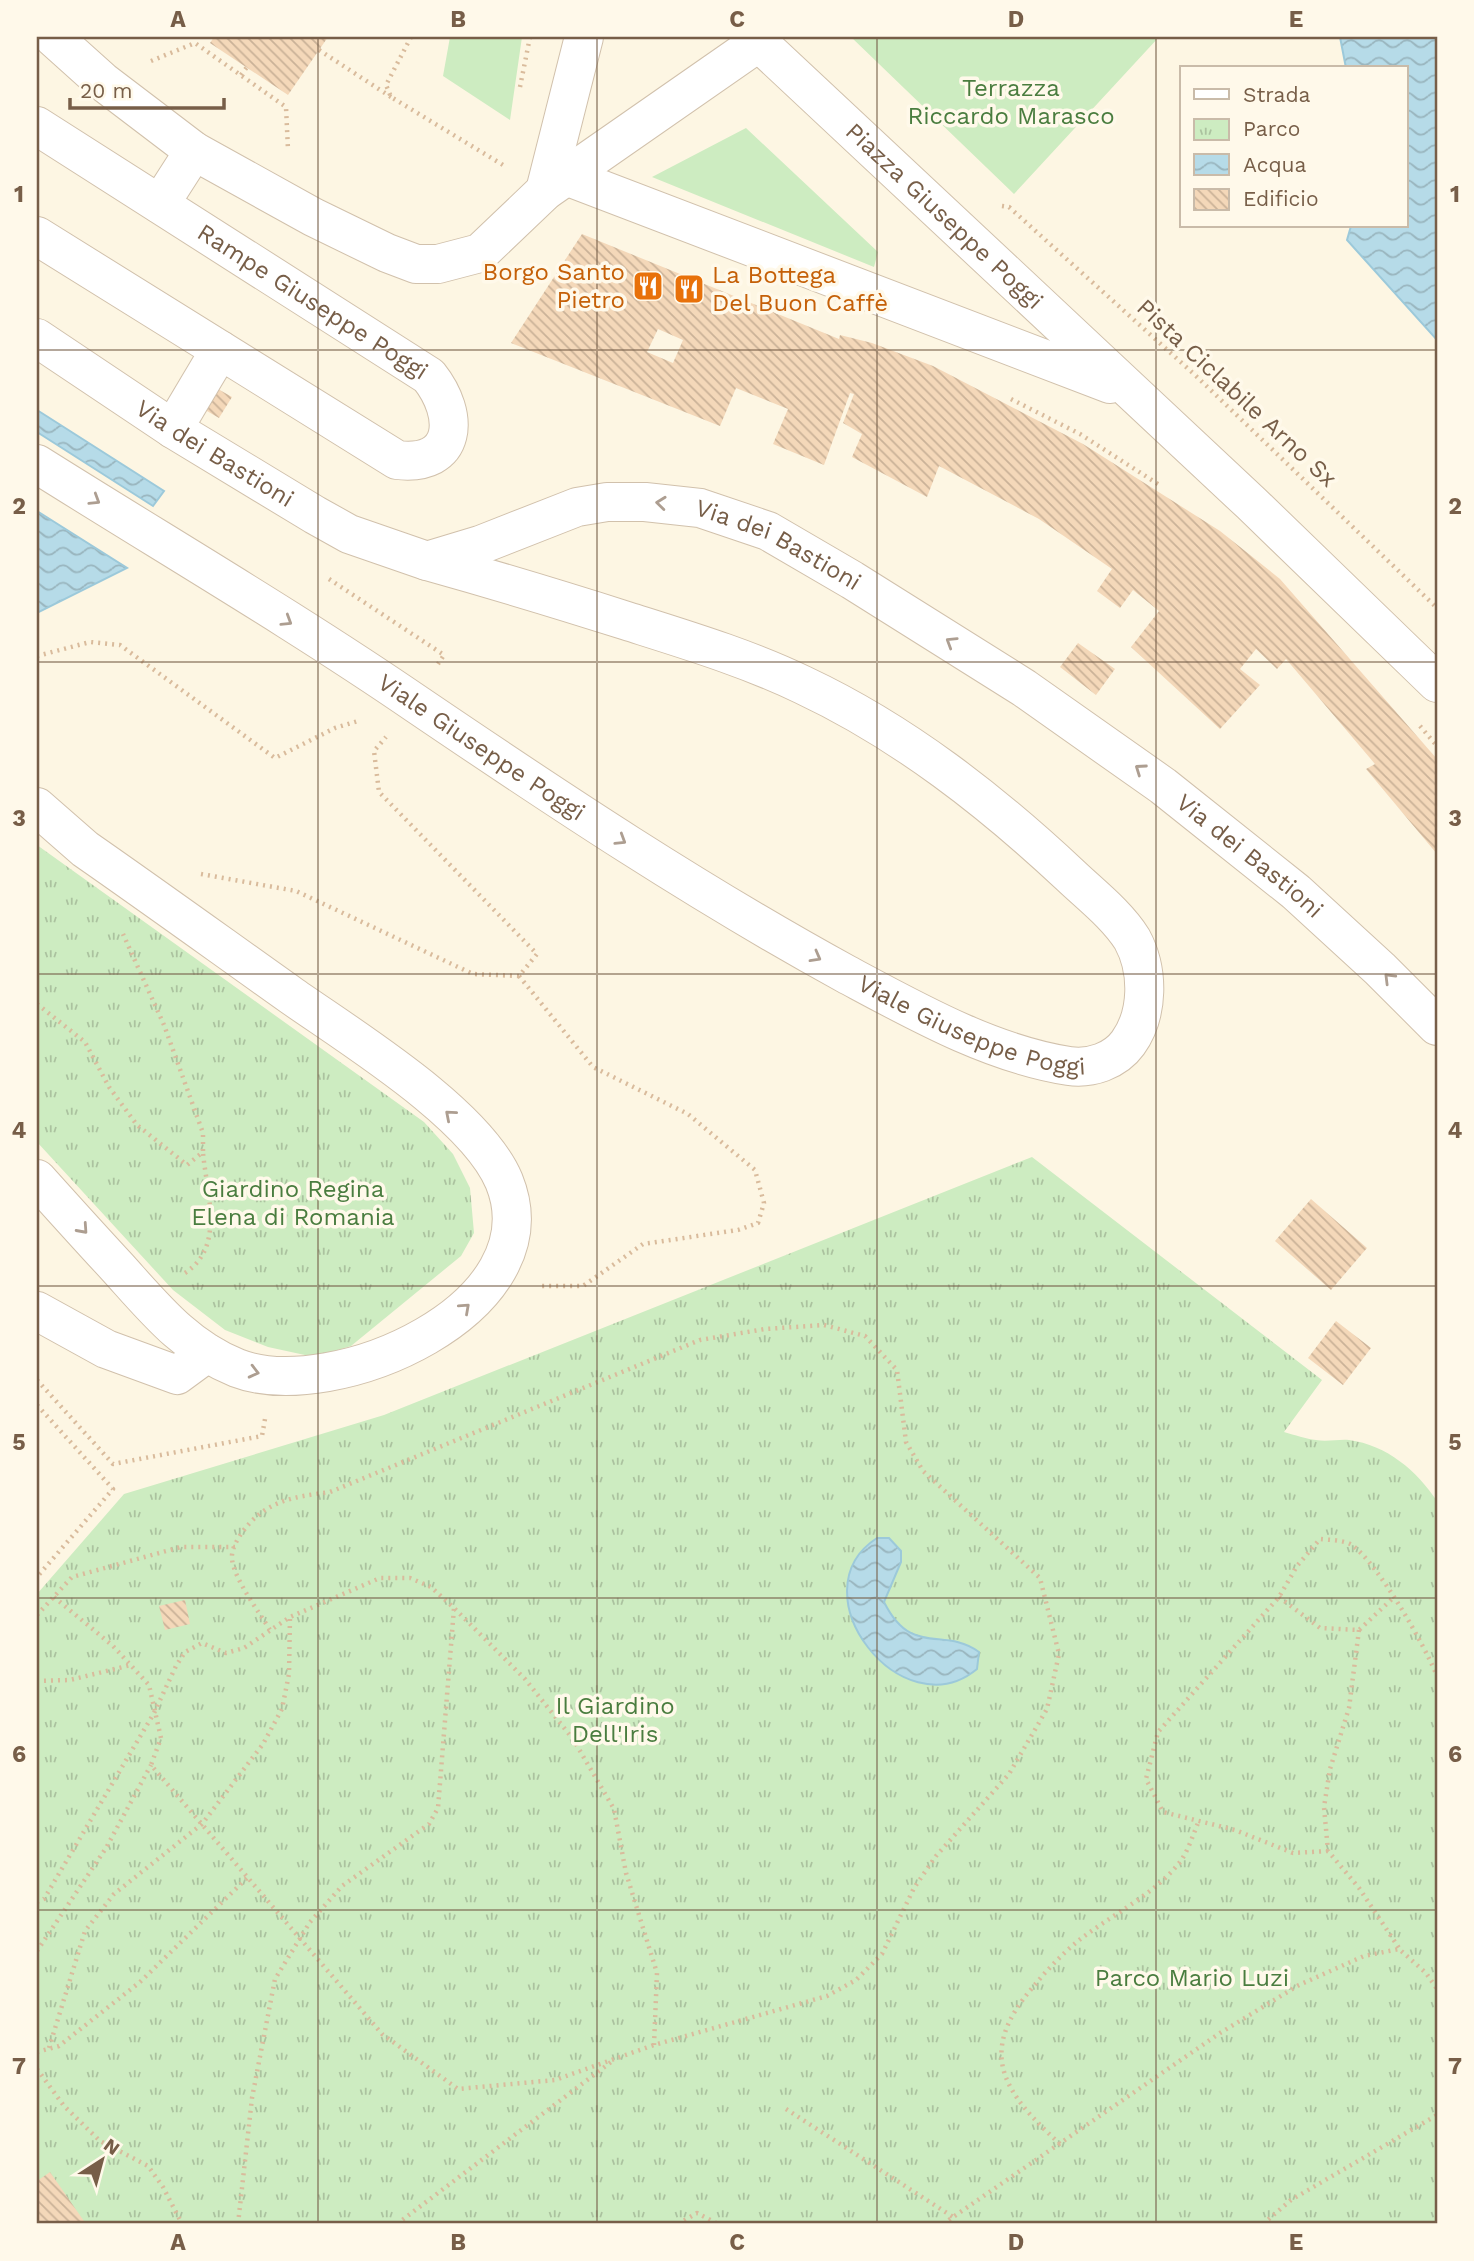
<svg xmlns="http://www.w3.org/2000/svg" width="1474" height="2261" font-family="'Work Sans',sans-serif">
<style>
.green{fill:#cdecc1}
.park{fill:url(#park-tufts)}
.water{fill:url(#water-waves);stroke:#9cc9da;stroke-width:2}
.building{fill:url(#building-back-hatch);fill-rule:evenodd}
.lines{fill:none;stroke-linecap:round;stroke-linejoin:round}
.minor-casing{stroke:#d1c1ac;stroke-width:40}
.path{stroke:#d9bb9c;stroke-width:4.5;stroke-dasharray:2 5;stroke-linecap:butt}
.minor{stroke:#fff;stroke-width:38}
.oneway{stroke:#ad9e91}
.grid{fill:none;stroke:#775e48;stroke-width:2;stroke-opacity:0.55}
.labels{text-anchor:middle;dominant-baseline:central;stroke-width:7;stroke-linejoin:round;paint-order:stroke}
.park-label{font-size:24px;fill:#4a7d3f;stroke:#fff9ea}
.street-label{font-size:24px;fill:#775e48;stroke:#fff9ea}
.food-label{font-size:24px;fill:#c56008;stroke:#fff9ea;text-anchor:end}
.neatline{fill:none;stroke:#775e48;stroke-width:2.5}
.grid-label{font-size:23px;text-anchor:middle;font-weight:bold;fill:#775e48}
</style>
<defs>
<pattern id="park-tufts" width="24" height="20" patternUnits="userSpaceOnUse" patternTransform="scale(1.75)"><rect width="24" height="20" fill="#cdecc1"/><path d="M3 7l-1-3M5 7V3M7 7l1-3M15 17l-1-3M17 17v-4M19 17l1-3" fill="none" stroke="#abc29f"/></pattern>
<pattern id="water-waves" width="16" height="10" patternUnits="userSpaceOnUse" patternTransform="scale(1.75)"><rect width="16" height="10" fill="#b6dbe8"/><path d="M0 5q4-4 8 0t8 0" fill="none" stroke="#99b5be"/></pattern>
<pattern id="building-back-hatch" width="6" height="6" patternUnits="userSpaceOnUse" patternTransform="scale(1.75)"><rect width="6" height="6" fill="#f4d8b9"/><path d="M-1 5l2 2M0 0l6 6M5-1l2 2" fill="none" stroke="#cab298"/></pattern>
</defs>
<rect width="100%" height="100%" fill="#fdf6e3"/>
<path class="green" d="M450,37H522L510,120L443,76Z
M851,37H1159L1014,194Z
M746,128L878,252L874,267L652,177Z"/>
<path class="park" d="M37,845L424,1122L453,1154L470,1188L474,1233L461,1256L351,1346L314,1357L268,1347L225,1330L173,1290L37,1142Z
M1032,1157L1322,1380L1284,1432C1295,1435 1306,1439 1316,1440C1327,1442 1339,1439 1349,1440C1387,1445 1417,1471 1437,1501V2224H37V1594L124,1494L384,1415Z"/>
<path class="water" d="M1340,37H1437V340L1347,240L1351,226H1406V68H1346Z
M37,410L164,491L153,506L37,432Z
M37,511L127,568L37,613Z
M877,1538H889L901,1551V1562L884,1602C912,1658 943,1626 979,1652L977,1669C902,1731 794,1592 877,1538Z"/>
<path class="building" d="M214,37H328L288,95L210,43Z
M582,234L839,339L840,335L872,343L933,366L1083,444L1220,531L1280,579L1437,759V854L1366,769L1375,764L1286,659L1277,669L1256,649L1240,669L1260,685L1220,729L1131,647L1159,611L1133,590L1120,608L1097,591L1112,569L1039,519L939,466L927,497L852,457L862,434L843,423L854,394L850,393L824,465L773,444L788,409L736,388L720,426L511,343ZM658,329L683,340L673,363L647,352Z
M211,385L232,397L219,418L200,407Z
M1078,643L1115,669L1096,695L1060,667Z
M1311,1199L1367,1248L1331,1290L1275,1241Z
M1336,1321L1371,1348L1343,1385L1308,1358Z
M185,1600L190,1624L165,1630L159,1606Z
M50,2172L86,2224H37V2181Z"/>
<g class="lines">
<g class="minor-casing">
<g id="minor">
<path d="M53,37L102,81L194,151L313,217L387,253L416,264H438L480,253L545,191L759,42"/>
<path id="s1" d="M753,37L1251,503L1437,683"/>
<path id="s2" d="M37,126L429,376C460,415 458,467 397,460L37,236"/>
<path d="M566,176L1110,384"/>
<path d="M545,191L584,37"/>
<path d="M160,204L194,151"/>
<path id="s3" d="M37,338L173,429L315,515L349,534L427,561L480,545L577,507L607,502H645L700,508L768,531L852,580L1024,688L1163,786L1296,892L1380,969L1437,1026"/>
<path d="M173,429L220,350"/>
<path id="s4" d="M37,464C164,544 294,620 418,705C558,800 698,893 846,974C915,1011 991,1054 1069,1066C1091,1069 1115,1061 1128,1043C1149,1014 1149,970 1132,939C1117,915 1091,895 1071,876C991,801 903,732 803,685C747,658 687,640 627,621C561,600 495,580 427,561"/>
<path d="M37,807L85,849C154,897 223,947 292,996C352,1038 476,1114 504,1181C556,1308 333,1405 237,1368C186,1348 154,1308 118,1268C91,1239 64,1209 37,1179"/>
<path d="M37,1311L106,1349L177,1375L207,1353"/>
</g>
</g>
<path class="path" d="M411,37L386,85L391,97L503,165
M319,50L391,97
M151,61L195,43L286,107L288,150
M241,75L247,67
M520,87L530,37
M1002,206L1009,207L1195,375L1437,608
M1011,399L1080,434L1161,486
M329,579L444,655L438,664
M37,656L90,642L120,645L275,758L335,728L358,721
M1420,726L1437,746
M201,874L296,891L473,974L519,976L537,954L379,792L374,751L386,737
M519,976L593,1067L688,1114L755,1170L764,1203L758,1223L738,1230L643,1244L583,1286H542
M37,1004L85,1042L109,1087L137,1125L187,1165L203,1152V1133L164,1025L123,934
M185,1273C225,1247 207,1195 203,1153
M37,1380L113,1464L262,1436L265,1419
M37,1405L113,1489L37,1577
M54,1597L113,1646L149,1685L161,1738L151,1765L382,2034L458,2089L555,2080L654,2045L827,1996L856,1980L882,1954L914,1888L936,1856L1009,1774L1047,1709L1059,1654L1040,1578L923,1471L906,1442L897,1370L865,1336L824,1325L765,1329L700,1340L330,1492C292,1497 264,1501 241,1534C237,1540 231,1550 232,1559C234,1579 259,1612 270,1630
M1279,1597L1320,1628L1359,1630L1393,1598
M37,1615L72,1577L181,1547H235
M1359,1630L1349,1708L1330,1769L1324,1807L1328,1851L1359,1888L1399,1948
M37,1681L70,1680L131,1665
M1328,1851L1293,1853L1235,1830L1163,1812L1146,1779L1158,1732L1279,1597L1297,1566L1320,1539C1329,1540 1344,1540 1352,1545C1379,1565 1424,1644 1437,1676
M37,1902L44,1899L154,1713L176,1666L185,1652L202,1643L226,1653L244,1648L290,1617L380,1578H410L431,1587L454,1608L525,1679L573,1739L614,1809L626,1873L657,1973L654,2045
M37,1951L106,1848L151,1765
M49,2048L85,1931L114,1894L202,1824L263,1744L282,1709L289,1674L290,1617
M37,2052L59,2046L140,1982L248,1877
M37,2069L64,2106L100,2141L148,2166L163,2187L182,2224
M786,2109L953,2217
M1060,2144C1003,2092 976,2053 1033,1987C1046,1971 1062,1954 1078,1941C1111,1915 1154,1895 1180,1862C1188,1851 1193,1835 1198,1823
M238,2224L252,2098L275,1979L310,1922L342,1886L429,1824L438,1808L454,1608
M397,2224L611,2062
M678,2224L697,2213L718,2224
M943,2224L1220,2033L1299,1985L1364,1956L1399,1949L1426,1973L1437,1989
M1263,2224L1291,2200L1437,2115"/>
<use href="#minor" class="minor"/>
</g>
<defs><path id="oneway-chevron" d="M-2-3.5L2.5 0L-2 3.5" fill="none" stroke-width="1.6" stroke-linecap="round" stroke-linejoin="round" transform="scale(1.75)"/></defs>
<g class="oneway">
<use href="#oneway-chevron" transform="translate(95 500) rotate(32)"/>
<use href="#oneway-chevron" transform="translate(661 503) rotate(-174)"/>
<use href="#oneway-chevron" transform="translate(287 621) rotate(32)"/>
<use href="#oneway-chevron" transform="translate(951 642) rotate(-148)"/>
<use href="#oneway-chevron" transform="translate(1140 769) rotate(-145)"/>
<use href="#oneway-chevron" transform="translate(621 840) rotate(32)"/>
<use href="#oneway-chevron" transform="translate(816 957) rotate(29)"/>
<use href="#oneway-chevron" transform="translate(1389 978) rotate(-135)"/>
<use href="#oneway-chevron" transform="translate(450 1115) rotate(-139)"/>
<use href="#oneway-chevron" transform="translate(83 1229) rotate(48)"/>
<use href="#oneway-chevron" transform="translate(465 1308) rotate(-42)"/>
<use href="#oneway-chevron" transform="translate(254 1372) rotate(14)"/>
</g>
<path class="grid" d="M318,37V2224M597,37V2224M877,37V2224M1156,37V2224M37,350H1437M37,662H1437M37,974H1437M37,1286H1437M37,1598H1437M37,1910H1437"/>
<defs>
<g id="restaurant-square" transform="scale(1.575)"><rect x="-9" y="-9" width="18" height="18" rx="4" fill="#e8710a" stroke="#fff9ea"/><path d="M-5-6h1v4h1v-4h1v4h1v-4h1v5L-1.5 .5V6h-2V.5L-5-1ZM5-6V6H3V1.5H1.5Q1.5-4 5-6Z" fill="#fff"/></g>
</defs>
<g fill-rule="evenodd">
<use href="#restaurant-square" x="648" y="286"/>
<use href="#restaurant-square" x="689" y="289"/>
</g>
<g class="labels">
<g class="park-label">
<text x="1011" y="88">Terrazza<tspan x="1011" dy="28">Riccardo Marasco</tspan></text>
<text x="293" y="1189">Giardino Regina<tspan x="293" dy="28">Elena di Romania</tspan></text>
<text x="615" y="1706">Il Giardino<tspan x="615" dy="28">Dell'Iris</tspan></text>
<text x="1192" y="1978">Parco Mario Luzi</text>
</g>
<g class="street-label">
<text stroke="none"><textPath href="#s1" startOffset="262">Piazza Giuseppe Poggi</textPath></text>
<text stroke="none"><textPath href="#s2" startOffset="327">Rampe Giuseppe Poggi</textPath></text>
<text transform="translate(1237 393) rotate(43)">Pista Ciclabile Arno Sx</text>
<text stroke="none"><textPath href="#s3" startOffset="212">Via dei Bastioni</textPath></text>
<text stroke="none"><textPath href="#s3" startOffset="821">Via dei Bastioni</textPath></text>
<text stroke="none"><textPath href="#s4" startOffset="527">Viale Giuseppe Poggi</textPath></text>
<text stroke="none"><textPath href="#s3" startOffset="1388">Via dei Bastioni</textPath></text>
<text stroke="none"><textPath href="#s4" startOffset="1094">Viale Giuseppe Poggi</textPath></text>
</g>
<g class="food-label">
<text x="625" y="272">Borgo Santo<tspan x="625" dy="28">Pietro</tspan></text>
<text x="712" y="275" text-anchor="start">La Bottega<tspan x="712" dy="28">Del Buon Caffè</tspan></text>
</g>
</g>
<rect width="1474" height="2261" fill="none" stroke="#fff9ea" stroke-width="77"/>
<rect x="1180" y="66" width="228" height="161" fill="#fff9ea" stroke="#c9bba9" stroke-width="2"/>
<rect x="1194" y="89" width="35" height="10" fill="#ffffff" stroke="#c9bba9" stroke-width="2"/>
<text x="1243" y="102" font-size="21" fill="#775e48">Strada</text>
<rect x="1194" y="119" width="35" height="21" fill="url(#park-tufts)" stroke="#c9bba9" stroke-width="2"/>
<text x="1243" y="136" font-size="21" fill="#775e48">Parco</text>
<rect x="1194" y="154" width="35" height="21" fill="url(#water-waves)" stroke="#c9bba9" stroke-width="2"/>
<text x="1243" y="172" font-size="21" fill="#775e48">Acqua</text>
<rect x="1194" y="189" width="35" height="21" fill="url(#building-back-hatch)" stroke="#c9bba9" stroke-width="2"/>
<text x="1243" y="206" font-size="21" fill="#775e48">Edificio</text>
<g transform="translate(102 2160) rotate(36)" stroke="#fff9ea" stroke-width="5" paint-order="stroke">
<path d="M0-5L12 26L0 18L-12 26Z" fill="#775e48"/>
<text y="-10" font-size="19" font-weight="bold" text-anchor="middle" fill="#775e48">N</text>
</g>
<path d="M70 98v10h154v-10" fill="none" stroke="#775e48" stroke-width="3.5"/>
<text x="80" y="98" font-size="21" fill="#775e48" stroke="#fff9ea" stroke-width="5" paint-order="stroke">20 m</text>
<rect x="38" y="38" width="1398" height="2184" class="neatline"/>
<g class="grid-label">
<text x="178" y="27">A</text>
<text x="458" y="27">B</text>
<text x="737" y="27">C</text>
<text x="1016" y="27">D</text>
<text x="1296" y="27">E</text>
<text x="19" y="202">1</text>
<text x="1455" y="202">1</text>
<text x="19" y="514">2</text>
<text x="1455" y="514">2</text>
<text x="19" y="826">3</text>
<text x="1455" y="826">3</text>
<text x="19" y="1138">4</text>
<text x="1455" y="1138">4</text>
<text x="19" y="1450">5</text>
<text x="1455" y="1450">5</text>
<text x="19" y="1762">6</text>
<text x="1455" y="1762">6</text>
<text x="19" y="2074">7</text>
<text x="1455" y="2074">7</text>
<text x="178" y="2250">A</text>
<text x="458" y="2250">B</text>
<text x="737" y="2250">C</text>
<text x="1016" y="2250">D</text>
<text x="1296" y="2250">E</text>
</g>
</svg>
